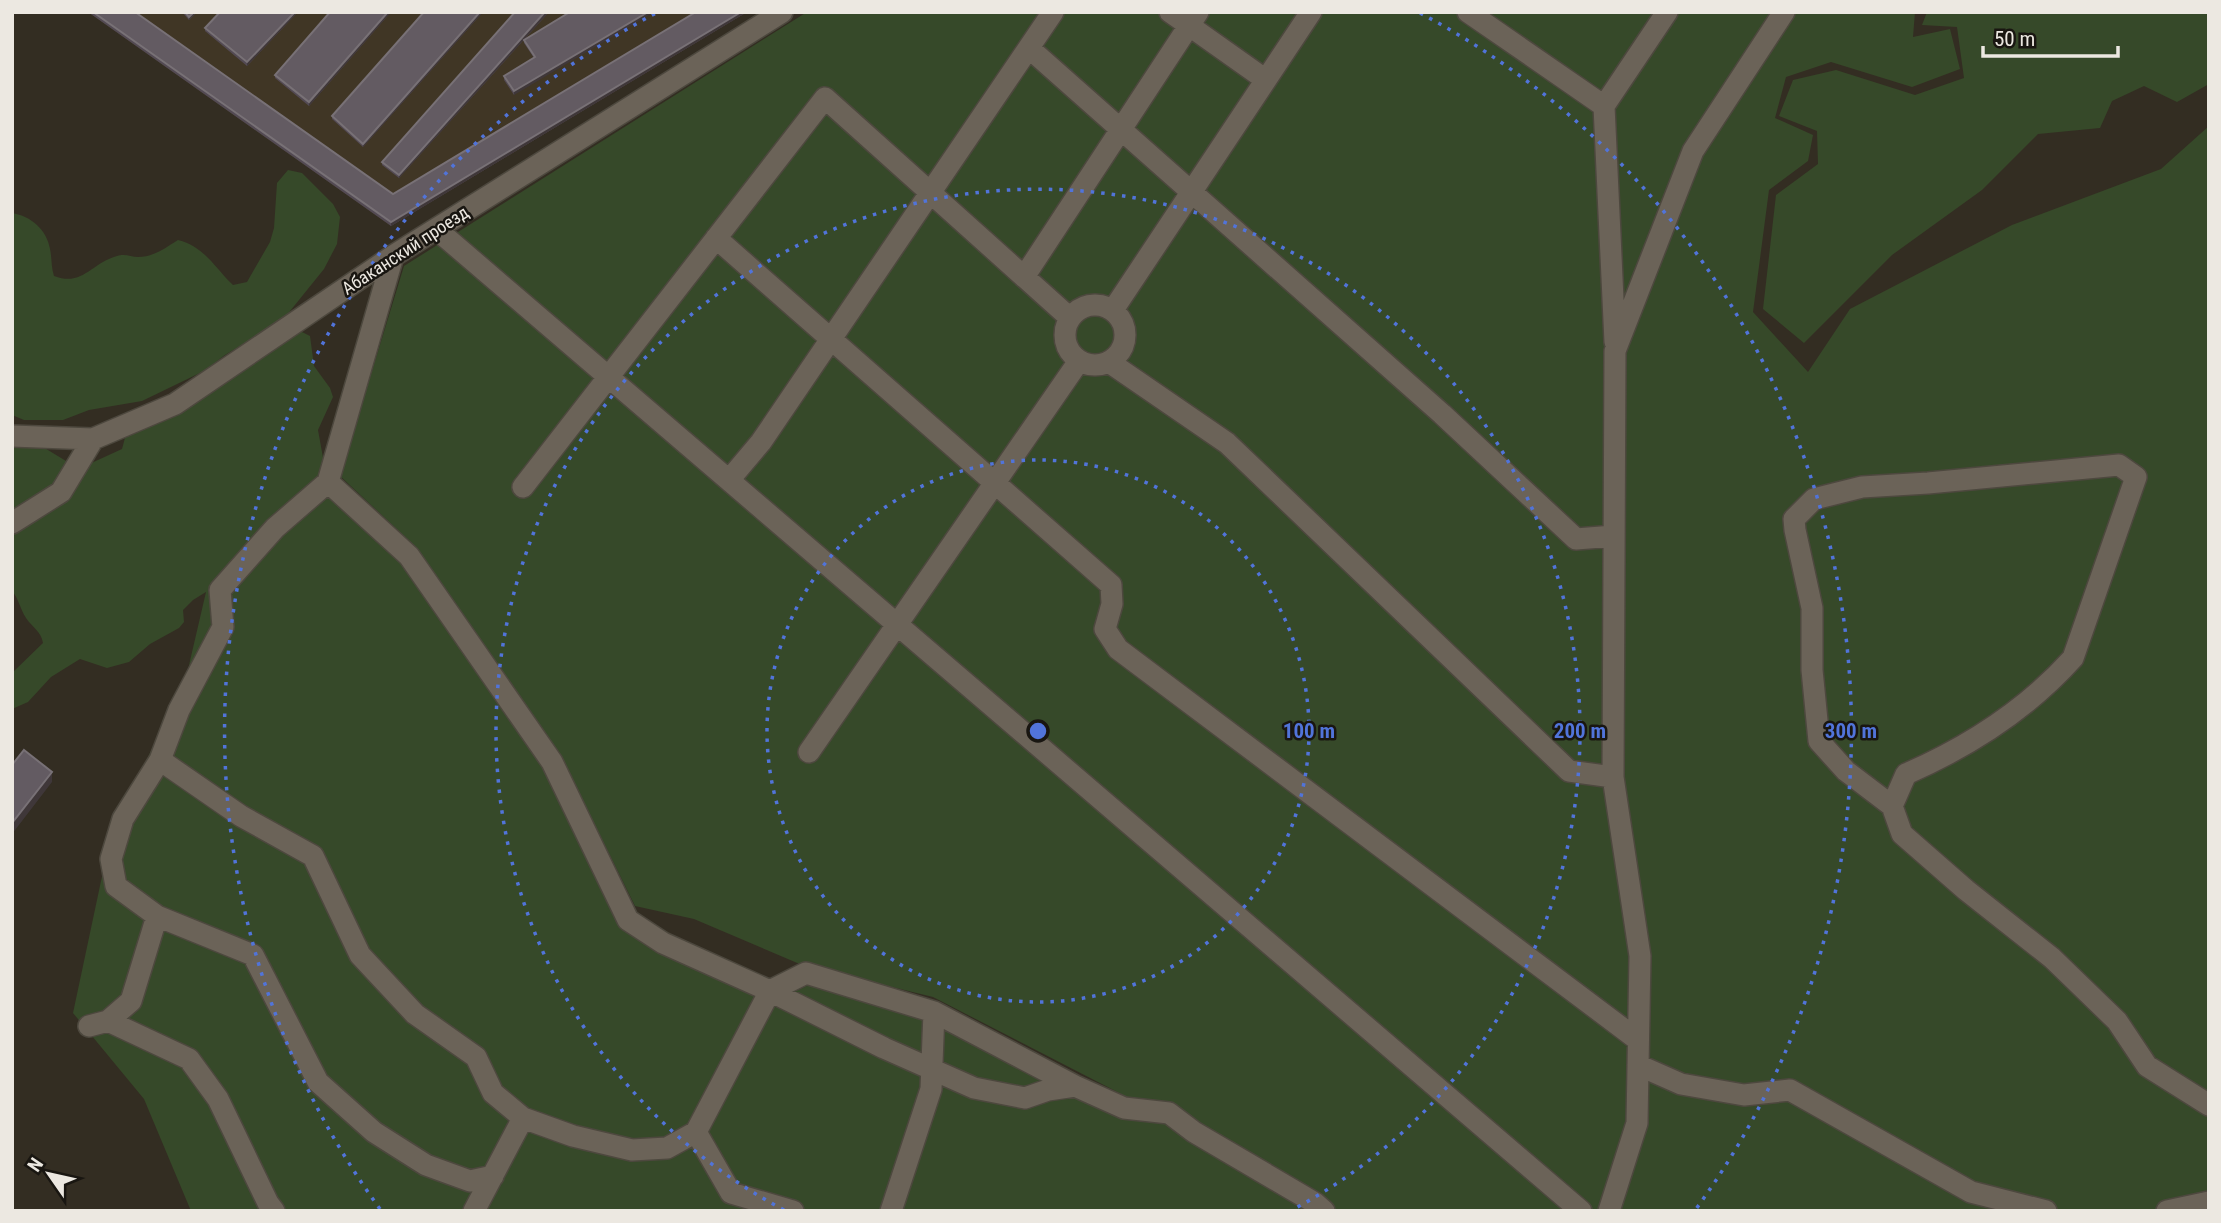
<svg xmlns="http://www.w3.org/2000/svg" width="2221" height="1223" font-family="'Roboto Condensed',sans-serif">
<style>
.built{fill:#403625}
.green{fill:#364929}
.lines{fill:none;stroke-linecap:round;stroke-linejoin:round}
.minor-casing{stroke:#4d483e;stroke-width:24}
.minor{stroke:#6b6358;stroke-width:21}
.wall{fill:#534a53}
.shaded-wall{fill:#3f3739}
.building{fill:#635b62;stroke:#787176;stroke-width:2}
.ring{fill:none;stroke:#5174da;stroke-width:3.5;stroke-dasharray:3.5 7}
.labels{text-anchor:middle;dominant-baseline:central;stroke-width:5;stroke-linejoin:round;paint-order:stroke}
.street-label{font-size:18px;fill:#ece8e1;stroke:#191611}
.centre{fill:#5174da;stroke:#191611;stroke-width:3.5}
.ring-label{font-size:21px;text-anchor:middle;font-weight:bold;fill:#5174da;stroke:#191611;stroke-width:5;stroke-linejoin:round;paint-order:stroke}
</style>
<rect width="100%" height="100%" fill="#332d22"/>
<path class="built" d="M88,12H747L391,226Z"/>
<path class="green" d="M807,12H1915L1913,37L1950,29L1960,69L1912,87L1831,62L1786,77L1775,118L1813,135L1808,161L1769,190L1753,312L1808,372L1850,309L2012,225L2161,169L2209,126V1211H1338L1319,1196L933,997L802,965L694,919L635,906L560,754L416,547L340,476L404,266Z
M1927,12H2209V84L2177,102L2144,86L2112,101L2100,128L2038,134L1982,190L1892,255L1804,343L1763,309L1776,195L1818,164L1817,131L1779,116L1793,80L1836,70L1915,95L1964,78L1957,27L1922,25Z
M288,170L302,173L333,204L340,217L337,244L324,269L282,321L225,355L204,371L142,401L89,410L63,420H24L12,415V213C31,216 47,230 50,249C52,258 51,267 54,276C83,287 91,263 117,256C125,253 131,257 138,257C154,257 165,248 178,240C205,247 214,267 233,285L247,282L270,242L274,228L277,183Z
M300,331L310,336L314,366L330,388L333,397L318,430L324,463L404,561L545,768L621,927L779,999L813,983L924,1017L1162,1119L1313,1211H191L144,1099L73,1013L111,834L186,678L206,592L193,600L183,610L184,622L179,628L150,644L129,662L107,668L80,659L51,677L28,702L12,709V673L43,643C41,631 32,627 26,618C20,609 19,599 12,591V444H38L71,464L87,465L122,449L129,423L144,406L249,366L269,354Z"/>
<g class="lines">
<g class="minor-casing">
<path id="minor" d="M1170,12L1266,80
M1468,12L1604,106L1615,342
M1029,48L1442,414L1576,539L1614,536
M1604,106L1667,12
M436,229L1581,1211
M716,238L1111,585L1112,604L1105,629L1118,649L1638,1040
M1024,277L1198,12
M1065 335a30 30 0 1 1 60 0a30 30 0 1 1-60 0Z
M1113,310L1311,12
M1109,362L1227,443L1569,771L1613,777
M12,436L93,439L175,404L393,256L782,12
M729,480L761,442L1053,12
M328,482L409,556L552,762L628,920L663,943L770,991L806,973L934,1012L1075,1086L1124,1108L1169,1113L1194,1132L1315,1203L1324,1211
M523,487L825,98L1070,318
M12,523L61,492L93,439
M809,752L1079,361
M160,760L241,816L313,856L360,955L415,1014L476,1057L493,1093L523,1118L573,1136L632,1150L667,1148L696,1132L731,1193L793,1211
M1892,806L1906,774C1968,747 2028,708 2073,658L2136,477L2119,465L1928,483L1862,487L1814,499L1794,519L1795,530L1812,608V670L1819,741L1846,771L1892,806L1902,834L1966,890L2052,958L2117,1021L2147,1066L2209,1105
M157,916L253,955L318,1082L374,1132L426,1165L470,1181L493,1176
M108,1021L189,1059L218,1099L268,1203L274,1211
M89,1026L108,1021L131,1001L157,916L116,886L111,859L123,819L160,760L179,710L223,627L220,590L275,528L328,482L393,256
M1638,1065L1681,1084L1744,1095L1790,1090L1971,1192L2046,1211
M696,1132L770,991L884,1048L974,1088L1025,1098L1048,1090L1075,1086
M474,1211L523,1118
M891,1211L931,1089L934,1012
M1609,1211L1637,1123L1640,956L1613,777L1615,351L1693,151L1784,12
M2167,1211L2209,1202"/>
</g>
<use href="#minor" class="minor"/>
</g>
<path class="wall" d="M88,12H135L393,194L696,12H747L391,226Z
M182,12H197L189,20Z
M298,12L247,66L205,31V28Z
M330,12H391L309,106L275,78V75Z
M424,12H483L363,147L332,119V116Z
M515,12H549L399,178L382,165V162Z
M570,12L514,95L504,80V76L534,58L524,43V40Z"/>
<path class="shaded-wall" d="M194,12H197L189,20V17Z
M295,12H298L247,66V62Z
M388,12H391L309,106V102Z
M480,12H483L363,147V144Z
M545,12H549L399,178V175Z
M648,12H654L514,95V91Z
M741,12H747L391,226V222Z
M52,772V782L12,834V823Z"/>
<path class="building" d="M93,12H135L393,194L696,12H741L391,222Z
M185,12H194L189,17Z
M220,12H295L247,62L205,28Z
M330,12H388L309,102L275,75Z
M424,12H480L363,144L332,116Z
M515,12H545L399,175L382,162Z
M570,12H648L514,91L504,76L535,57L524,40Z
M24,750L52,772L12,823V765Z"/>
<g class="ring">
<circle cx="1038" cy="731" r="271"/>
<path d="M784 1210A542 542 0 1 1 1292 1210"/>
<path d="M380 1209A813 813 0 0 1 656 13M1420 13A813 813 0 0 1 1696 1209"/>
</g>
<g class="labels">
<g class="street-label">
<text transform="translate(405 250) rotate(-33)">Абаканский проезд</text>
</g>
</g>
<circle cx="1038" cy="731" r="10" class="centre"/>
<g class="ring-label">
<text x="1309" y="738">100 m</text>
<text x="1580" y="738">200 m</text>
<text x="1851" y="738">300 m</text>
</g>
<rect width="2221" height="1223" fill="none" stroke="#ece8e1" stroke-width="28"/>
<g transform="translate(49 1174) rotate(304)" stroke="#191611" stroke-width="5" paint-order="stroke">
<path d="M0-5L12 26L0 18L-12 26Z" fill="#ece8e1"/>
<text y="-10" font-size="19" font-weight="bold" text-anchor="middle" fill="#ece8e1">N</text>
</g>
<path d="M1983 46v10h135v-10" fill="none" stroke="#ece8e1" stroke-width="3.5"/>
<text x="1994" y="46" font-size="21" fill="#ece8e1" stroke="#191611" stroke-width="5" paint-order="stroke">50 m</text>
</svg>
